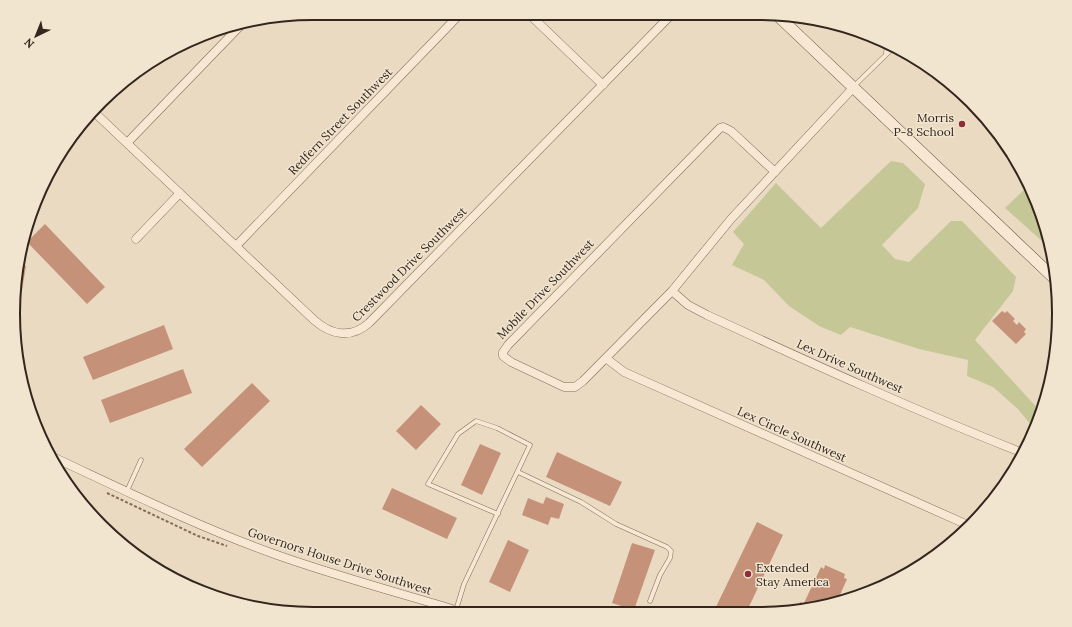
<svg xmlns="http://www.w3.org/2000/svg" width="1072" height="627" font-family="Lora,serif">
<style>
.green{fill:#c5c796}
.building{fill:#c59279}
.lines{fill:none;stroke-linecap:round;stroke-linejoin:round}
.lane-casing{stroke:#826c5a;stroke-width:5}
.street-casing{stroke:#826c5a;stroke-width:9}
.secondary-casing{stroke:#634d3d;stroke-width:12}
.path{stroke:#826c5a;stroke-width:2;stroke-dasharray:3 2;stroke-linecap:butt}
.lane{stroke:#f6e8d3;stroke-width:4}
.street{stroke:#f6e8d3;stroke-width:8}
.secondary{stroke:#f6e8d3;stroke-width:11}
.poi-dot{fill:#8c2f38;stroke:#f2e5d0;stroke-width:1.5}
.labels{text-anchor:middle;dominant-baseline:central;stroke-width:3;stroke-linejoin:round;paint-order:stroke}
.poi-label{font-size:12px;fill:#32261d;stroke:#f2e5d0;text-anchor:end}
.street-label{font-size:12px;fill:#32261d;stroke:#f2e5d0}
.rim{fill:none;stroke:#32261d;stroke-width:2}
</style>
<rect width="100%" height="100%" fill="#eadac1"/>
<path class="green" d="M891,161L903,163L925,184L918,208L882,245L895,259L909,262L951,221H962L1016,277L1013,291L975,340L1041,412L1035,430L1018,409L993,387L967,376L968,360L919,349L850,327L841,335L819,326L789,306L764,280L732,265L744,244L733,232L776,183L821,228Z
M1029,185L1036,199L1052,250L1005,208Z"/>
<path class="building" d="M45,224L105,287L87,304L27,242Z
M21,265L26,266L22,290L17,289Z
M1002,311L1005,313L1007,311L1015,319L1013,321L1017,325L1019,322L1026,329L1024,332L1026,334L1016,344L992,321Z
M164,325L173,349L93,380L83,357Z
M183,369L192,393L110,423L101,400Z
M252,383L270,401L202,467L184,449Z
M421,405L441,424L416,450L396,431Z
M480,444L501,453L482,495L461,485Z
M557,452L622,482L610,506L546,477Z
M392,488L457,518L447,539L382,509Z
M546,497L564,504L559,519L551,517L548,525L522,515L528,498L543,504Z
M757,522L783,535L746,613H713Z
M508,540L529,550L510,592L489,582Z
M632,543L655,550L634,610L612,603Z
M825,565L845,574L844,578L847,579L837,602L797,610L800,602L804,603L821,567L824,569Z"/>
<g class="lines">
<g class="lane-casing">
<path id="lane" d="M886,53L887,45
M853,87L893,48
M518,472L581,502L616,524L667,547L671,551L670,558L660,575L650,601
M127,491L141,460
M456,610L464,584L530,445L497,428L476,421L458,434L428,484L498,514"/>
</g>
<g class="street-casing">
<path id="street" d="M528,13L603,85
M94,112L314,320C331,335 351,339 369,323L672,14
M127,143L241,25
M775,172L731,131L723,127L720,128L508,345L503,352V356L511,362L564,387H575L583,381L672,291L731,219L853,88
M136,239L180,193
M236,246L461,13
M672,291L688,305L707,315C811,363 916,411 1023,453
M607,359L624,372L970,526
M55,458C128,492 201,528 277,555C339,577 403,594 466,613"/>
</g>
<g class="secondary-casing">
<path id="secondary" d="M776,14L1056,280"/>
</g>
<path class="path" d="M107,493L198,536L227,546"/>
<use href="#lane" class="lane"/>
<use href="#street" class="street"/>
<use href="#secondary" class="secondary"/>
</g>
<g class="poi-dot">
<circle cx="962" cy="124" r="4"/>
<circle cx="748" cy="574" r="4"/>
</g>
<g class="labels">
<g class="poi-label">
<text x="954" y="117">Morris<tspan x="954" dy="14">P-8 School</tspan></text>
<text x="756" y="567" text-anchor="start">Extended<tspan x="756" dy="14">Stay America</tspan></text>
</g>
<g class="street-label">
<text transform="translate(340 121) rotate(-46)">Redfern Street Southwest</text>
<text transform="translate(409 264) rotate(-45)">Crestwood Drive Southwest</text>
<text transform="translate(545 289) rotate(-46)">Mobile Drive Southwest</text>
<text transform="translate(850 366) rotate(24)">Lex Drive Southwest</text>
<text transform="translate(792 434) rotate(24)">Lex Circle Southwest</text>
<text transform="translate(340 561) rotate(18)">Governors House Drive Southwest</text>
</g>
</g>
<path d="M0 0H1072V627H0ZM313 20H759A293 293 0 0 1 1052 313V314A293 293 0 0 1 759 607H313A293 293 0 0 1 20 314V313A293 293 0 0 1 313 20Z" fill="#f2e5d0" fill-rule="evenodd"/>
<path class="rim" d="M313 20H759A293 293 0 0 1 1052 313V314A293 293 0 0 1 759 607H313A293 293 0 0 1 20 314V313A293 293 0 0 1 313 20Z"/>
<g transform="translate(36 36) rotate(223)" stroke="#f2e5d0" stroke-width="3" paint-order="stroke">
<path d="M0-3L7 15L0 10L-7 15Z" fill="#32261d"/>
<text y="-6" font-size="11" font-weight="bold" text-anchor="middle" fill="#32261d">N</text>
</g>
</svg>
